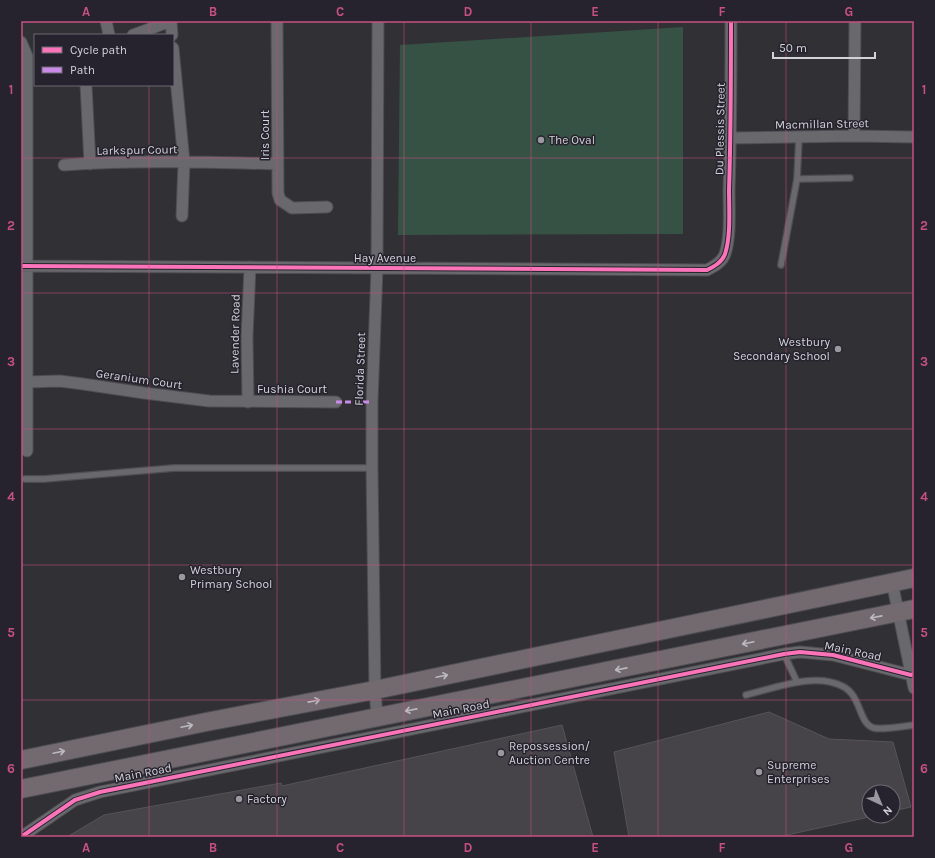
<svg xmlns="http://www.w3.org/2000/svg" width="935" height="858" font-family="Karla,sans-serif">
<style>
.green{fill:#365245}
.building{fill:#464448;stroke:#565457}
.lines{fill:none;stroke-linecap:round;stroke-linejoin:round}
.service-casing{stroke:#4e4d52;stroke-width:8}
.minor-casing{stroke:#4e4d52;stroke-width:13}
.primary-casing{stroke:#4e4d52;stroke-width:20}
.service{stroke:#69686d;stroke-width:5.5}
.minor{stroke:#69686d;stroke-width:11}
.primary{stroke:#726a6f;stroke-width:18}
.quiet{stroke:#ca8be6;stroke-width:3;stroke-dasharray:6 3;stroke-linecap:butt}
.cycleway-casing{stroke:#26232e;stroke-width:6}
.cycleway{stroke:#fb73b8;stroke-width:4}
.oneway{stroke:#bbb8be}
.grid{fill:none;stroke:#c75081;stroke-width:1;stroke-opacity:0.55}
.poi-dot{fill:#9a99a0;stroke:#26232e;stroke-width:1.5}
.labels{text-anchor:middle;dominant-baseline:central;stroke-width:3;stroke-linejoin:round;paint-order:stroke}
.street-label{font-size:12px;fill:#d3d2d9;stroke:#26232e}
.poi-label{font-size:12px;fill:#d3d2d9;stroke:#26232e;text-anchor:start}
.neatline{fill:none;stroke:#c75081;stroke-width:1.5}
.grid-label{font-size:13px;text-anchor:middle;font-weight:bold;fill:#c75081}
</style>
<rect width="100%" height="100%" fill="#313035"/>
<path class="green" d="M683,27V234L398,235L400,45Z"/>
<path class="building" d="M769,712L829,739L893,742L911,807L893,811V792H869V817L778,837H629L614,752Z
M562,725L593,837H67L104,815L281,783L282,786Z"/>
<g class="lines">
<g class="service-casing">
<path id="service" d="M797,179L850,178
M781,265L797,179L799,137
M25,479H44L174,468H372
M784,654L797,682
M746,695C775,688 814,672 842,686C862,695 858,724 874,728C883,730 904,726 914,725"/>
</g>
<g class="minor-casing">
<path id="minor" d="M106,21L109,35
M171,21L172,35
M277,21L278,193L280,200L292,208L327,207
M133,35L171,21
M21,42L27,56V451
M173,48L184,162L182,216
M86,85L90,164
M854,136L855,21
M731,138L854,136L914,137
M64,165C135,160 206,162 278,164
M21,266L707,270C715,266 722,262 725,254C731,236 729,209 729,190C731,133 731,77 731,21
M27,382L60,381L83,384L144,393L209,401L336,402
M248,402L247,337L250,267
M892,582L914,688
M377,717L375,690L372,468V402L377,268L378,21
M21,837L75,800L100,792L784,654L800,652L833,655L911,675L914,674"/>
</g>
<g class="primary-casing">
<path id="primary" d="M21,760L206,722L375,690L914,578
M21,789L914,609"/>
</g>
<use href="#service" class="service"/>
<use href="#minor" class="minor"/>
<use href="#primary" class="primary"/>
<path class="quiet" d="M336,402H372"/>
<g class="cycleway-casing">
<path id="cycleway" d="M21,266L707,270C715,266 722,262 725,254C731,236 729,209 729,190C731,133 731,77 731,21
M21,837L75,800L100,792L784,654L800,652L833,655L911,675L914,674"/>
</g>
<use href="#cycleway" class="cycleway"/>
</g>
<defs><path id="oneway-shaft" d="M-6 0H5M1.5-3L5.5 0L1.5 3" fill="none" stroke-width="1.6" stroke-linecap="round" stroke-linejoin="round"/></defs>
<g class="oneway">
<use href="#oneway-shaft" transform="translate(876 617) rotate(169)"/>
<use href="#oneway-shaft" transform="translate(748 643) rotate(168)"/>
<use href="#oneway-shaft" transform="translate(621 669) rotate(169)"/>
<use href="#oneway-shaft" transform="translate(442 676) rotate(-12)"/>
<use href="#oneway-shaft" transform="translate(314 701) rotate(-11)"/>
<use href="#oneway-shaft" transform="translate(411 710) rotate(169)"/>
<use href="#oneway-shaft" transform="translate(187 726) rotate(-12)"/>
<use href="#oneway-shaft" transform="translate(59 752) rotate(-12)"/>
</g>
<path class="grid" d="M149,21V35M277,21V837M404,21V837M531,21V837M658,21V837M786,21V837M149,85V837M21,158H914M21,293H914M21,429H914M21,565H914M21,700H914"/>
<g class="poi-dot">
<circle cx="541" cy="140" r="4"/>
<circle cx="838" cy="349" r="4"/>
<circle cx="182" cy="577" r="4"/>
<circle cx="501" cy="753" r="4"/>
<circle cx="759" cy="772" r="4"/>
<circle cx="239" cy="799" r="4"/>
</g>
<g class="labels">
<g class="street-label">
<text transform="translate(822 124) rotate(-1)">Macmillan Street</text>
<text transform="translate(720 129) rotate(-89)">Du Plessis Street</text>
<text transform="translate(265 135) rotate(-90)">Iris Court</text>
<text transform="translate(137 150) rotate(-1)">Larkspur Court</text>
<text x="385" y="258">Hay Avenue</text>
<text transform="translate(235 334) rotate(-89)">Lavender Road</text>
<text transform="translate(360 369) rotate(-88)">Florida Street</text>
<text transform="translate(139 379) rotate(8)">Geranium Court</text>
<text x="292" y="389">Fushia Court</text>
<text transform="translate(853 651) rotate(12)">Main Road</text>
<text transform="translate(461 709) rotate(-11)">Main Road</text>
<text transform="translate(143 773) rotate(-11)">Main Road</text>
</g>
<g class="poi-label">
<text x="549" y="140">The Oval</text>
<text x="830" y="342" text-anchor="end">Westbury<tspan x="830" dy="14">Secondary School</tspan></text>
<text x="190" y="570">Westbury<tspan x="190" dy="14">Primary School</tspan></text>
<text x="509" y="746">Repossession/<tspan x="509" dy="14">Auction Centre</tspan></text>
<text x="767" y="765">Supreme<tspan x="767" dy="14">Enterprises</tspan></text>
<text x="247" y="799">Factory</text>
</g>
</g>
<rect width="935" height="858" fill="none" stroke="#26232e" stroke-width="44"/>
<rect x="34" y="34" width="140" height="52" fill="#26232e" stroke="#6b6972"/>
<rect x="42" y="47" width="20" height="6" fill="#fb73b8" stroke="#6b6972"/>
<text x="70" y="54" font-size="12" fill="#d3d2d9">Cycle path</text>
<rect x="42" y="67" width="20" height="6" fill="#ca8be6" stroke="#6b6972"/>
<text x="70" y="74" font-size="12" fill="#d3d2d9">Path</text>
<g transform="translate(881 804) rotate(136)"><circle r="19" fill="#26232e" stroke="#6b6972"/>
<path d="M0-3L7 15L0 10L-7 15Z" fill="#9a99a0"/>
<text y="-6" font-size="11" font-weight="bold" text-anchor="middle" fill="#d3d2d9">N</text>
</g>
<path d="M773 52v6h102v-6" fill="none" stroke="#d3d2d9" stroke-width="2"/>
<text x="779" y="52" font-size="12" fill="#d3d2d9" stroke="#26232e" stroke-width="3" paint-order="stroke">50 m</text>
<rect x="22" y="22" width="891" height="814" class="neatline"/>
<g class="grid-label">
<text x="86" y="16">A</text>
<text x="213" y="16">B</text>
<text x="340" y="16">C</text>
<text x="468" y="16">D</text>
<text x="595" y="16">E</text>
<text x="722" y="16">F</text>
<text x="849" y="16">G</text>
<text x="11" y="94">1</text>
<text x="924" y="94">1</text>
<text x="11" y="230">2</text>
<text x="924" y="230">2</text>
<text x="11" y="366">3</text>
<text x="924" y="366">3</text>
<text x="11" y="501">4</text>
<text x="924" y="501">4</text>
<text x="11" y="637">5</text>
<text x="924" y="637">5</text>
<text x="11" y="773">6</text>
<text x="924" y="773">6</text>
<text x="86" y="852">A</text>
<text x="213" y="852">B</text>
<text x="340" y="852">C</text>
<text x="468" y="852">D</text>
<text x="595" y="852">E</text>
<text x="722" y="852">F</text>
<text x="849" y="852">G</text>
</g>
</svg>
